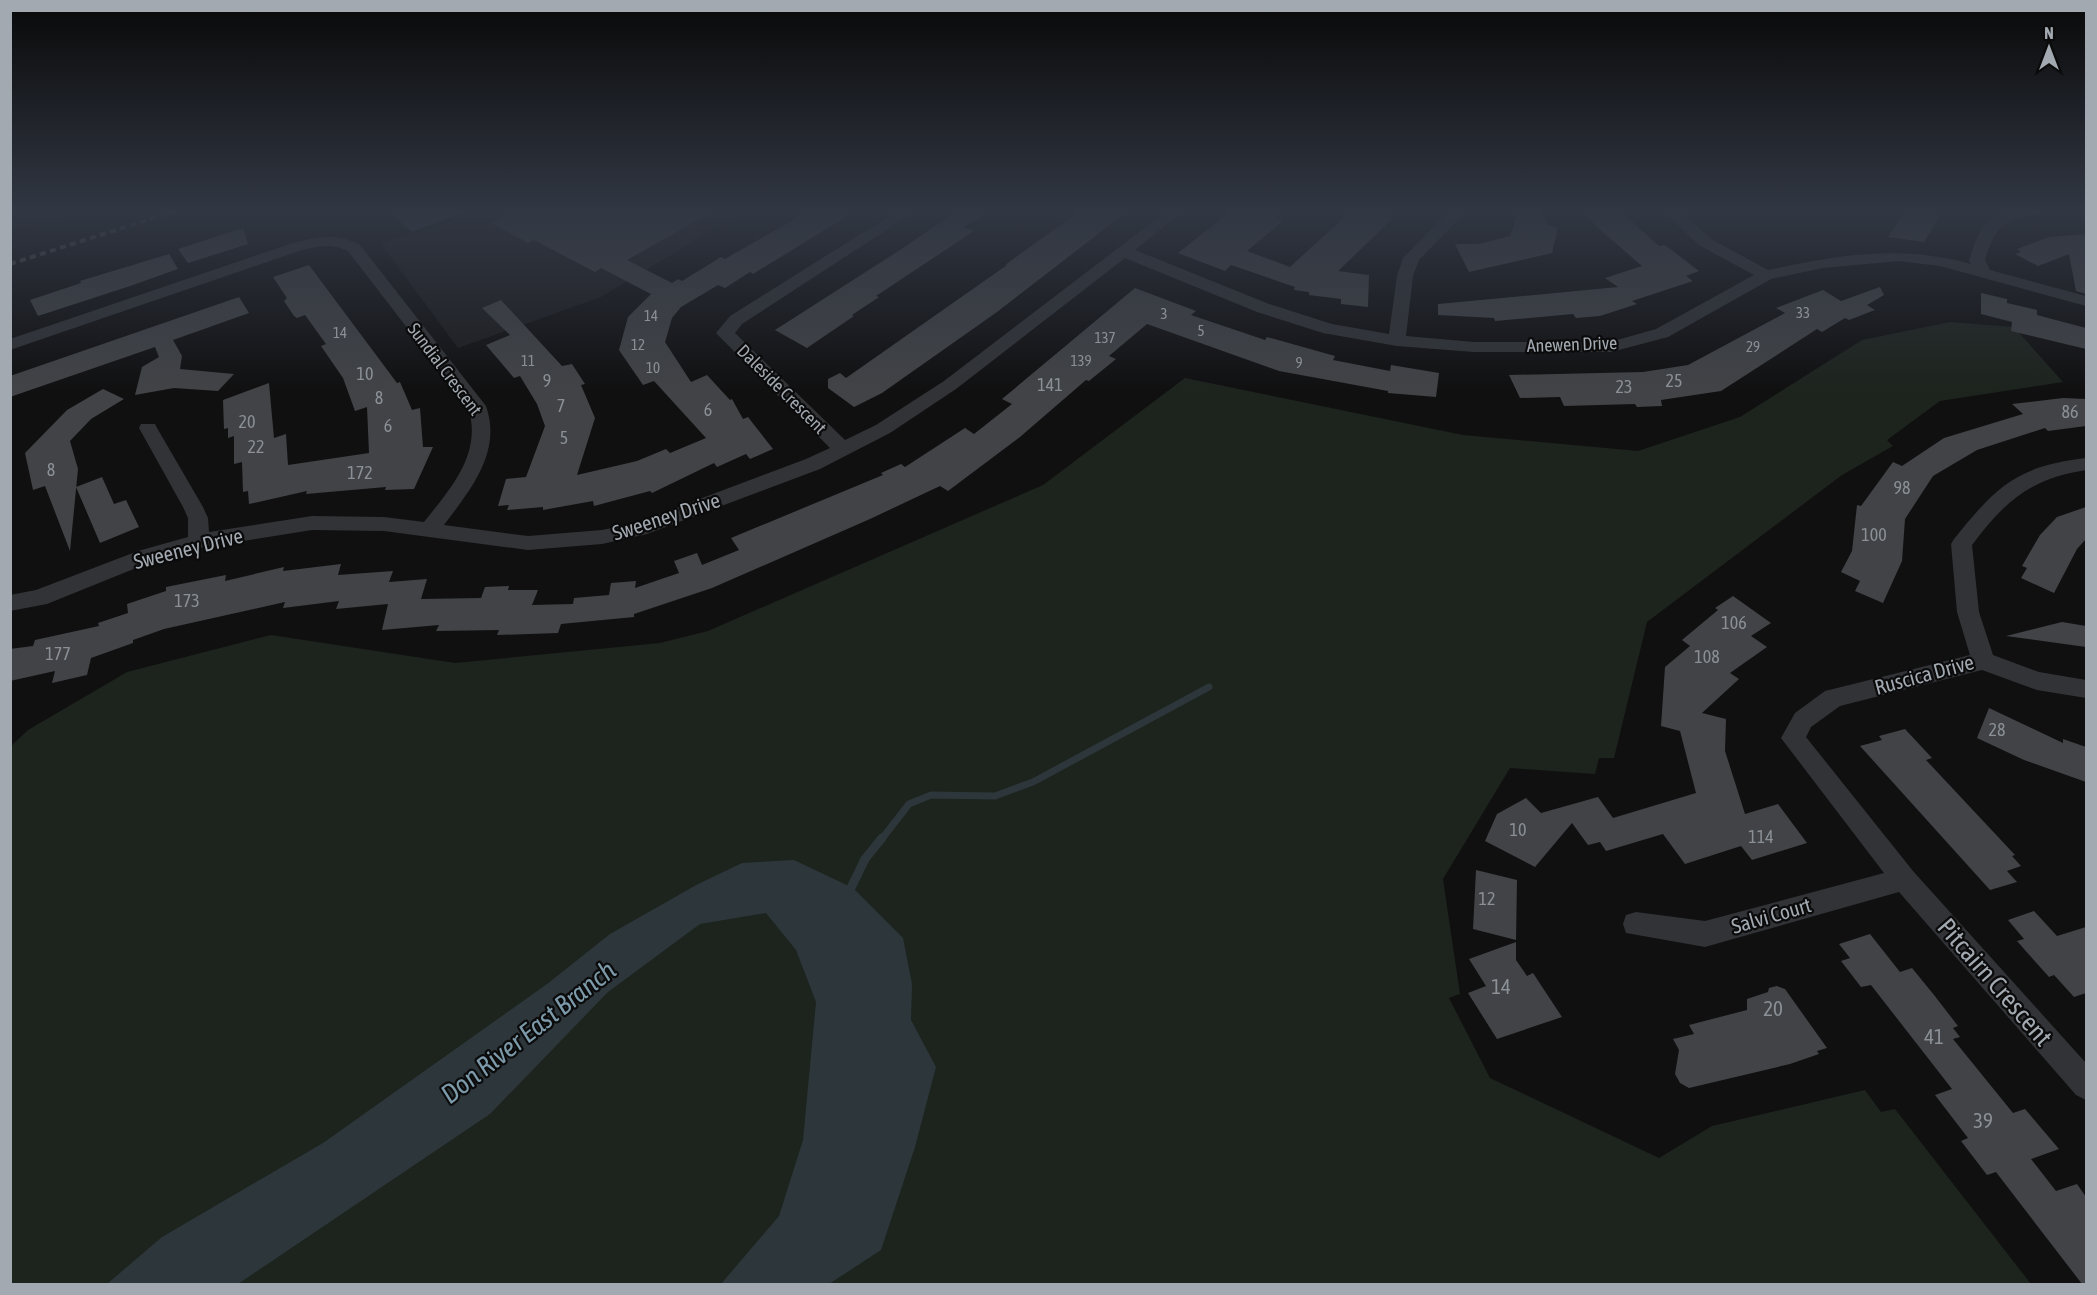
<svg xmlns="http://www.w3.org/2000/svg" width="2097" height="1295" font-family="'Asap Condensed',sans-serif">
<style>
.built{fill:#1c1c1e}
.green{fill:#1d231d}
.water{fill:#2d363a}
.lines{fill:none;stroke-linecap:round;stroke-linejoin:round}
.stream-far1{stroke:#2d363a;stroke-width:7}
.stream{stroke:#2d363a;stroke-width:9}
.building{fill:#414346}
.minor{fill:#313336;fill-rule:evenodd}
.rail{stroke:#4a4d50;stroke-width:4;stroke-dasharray:6 4.5;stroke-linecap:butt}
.labels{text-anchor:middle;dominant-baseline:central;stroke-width:4.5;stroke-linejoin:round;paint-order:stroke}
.far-number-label{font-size:15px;fill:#8a9096}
.far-street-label{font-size:18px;fill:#a2a9b0;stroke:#0b0b0c}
.number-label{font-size:18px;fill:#8a9096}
.street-label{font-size:21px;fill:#a2a9b0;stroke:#0b0b0c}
.near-number-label{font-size:21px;fill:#8a9096}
.near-street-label{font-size:26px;fill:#a2a9b0;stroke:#0b0b0c}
.near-water-label{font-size:27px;font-style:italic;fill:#7c9aa9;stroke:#0b0b0c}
</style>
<rect width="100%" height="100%" fill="#101011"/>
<path class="built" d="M10,210H97L11,230Z
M465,210H745L601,297L458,348L381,244L470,215Z"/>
<path class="green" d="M1950,322L2014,327L2063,382L1940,401L1887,440L1893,446L1842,475L1647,622L1614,758H1599L1595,774L1510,768L1443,879L1460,994L1449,998L1490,1078L1659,1158L1712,1126L1865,1090L1881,1112L1895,1109L2031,1284H11V746L28,730L127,672L271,635L455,663L660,643L708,631L1043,485L1185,378L1463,435L1638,451L1740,417L1862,340Z"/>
<path class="water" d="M794,860L853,888L903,938L912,984L911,1020L936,1067L915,1147L881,1250L829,1284H721L779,1216L803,1140L816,1002L796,950L766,913L700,924L608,992L490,1114L238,1284H107L162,1237L323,1143L547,984L610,934L698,884L742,863Z"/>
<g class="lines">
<path class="stream-far1" d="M881,840L909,804L931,795L995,796L1033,782L1209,687"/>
<path class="stream" d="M848,894L865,859L882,838"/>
</g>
<path class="building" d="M386,210H466V211L412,232Z
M518,210H716L627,260L672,283L678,279L682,281L721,257L725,259L810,210H857L753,274L750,272L725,288L718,285L681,307L672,318L665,342L691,382L707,375L730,400L732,399L743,419L748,417L773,449L750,459L746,454L717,467L714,463L652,493L650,491L594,506L593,501L543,510V507L507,510L509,505L498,506L506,479L526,477L545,426L537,404L520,376L514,378L486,345L510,335L482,308L501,300L562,366L572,364L585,384L581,385L595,418L577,475L637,461L666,449L670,453L706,438L654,381L643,385L619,350L628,317L651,294L601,268L595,272L534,240L528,243L491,223Z
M958,210H990L964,227L974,231L876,296L879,297L852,315L854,316L807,348L775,330L900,250Z
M1081,210H1129L997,312L882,393L854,407L828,388V379L840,373L846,378L1007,265H1005Z
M1232,210H1281L1273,217L1283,221L1247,251L1290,267L1352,210H1391L1386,215L1393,218L1338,271L1369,275L1368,307L1341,304V299L1309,295V292L1294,290L1295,287L1231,265L1225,271L1178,253Z
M1519,210H1537L1549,225L1558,227L1552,253L1469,272L1455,244H1479L1510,236Z
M1582,210H1619L1659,246L1665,245L1699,271L1686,276L1693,281L1632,301L1637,304L1600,316L1576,318L1573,314L1495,321L1494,318L1438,315V304L1618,287L1605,278L1642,266L1596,226Z
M1906,210H1936L1934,214L1939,217L1924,242L1888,237Z
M243,228L248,244L188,263L178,249Z
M2086,234V294L2076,291L2069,254L2038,266L2015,254L2021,252L2017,249L2049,237Z
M169,254L178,269L130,286L38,316L30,300L81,283L80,281Z
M309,265L397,383L400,382L412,410L420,408L423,447H433L414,489L385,490L386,487L306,494L307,491L249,504L248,491L243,492L242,462L234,464V436L228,438V428L224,429L223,400L269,383L274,438L286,434L288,465L369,453L367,407L355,411L343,378L321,346L326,344L305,315L297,318L294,316L284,301L287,298L273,277Z
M1880,287L1884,295L1867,305L1875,310L1849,320L1845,318L1822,332L1817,329L1721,391L1661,400L1662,406L1637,407L1635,404L1564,406L1560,397L1520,398L1509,375L1643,372L1688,365L1785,313L1776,308L1823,290L1841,301Z
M1135,288L1196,311L1191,315L1265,340L1267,337L1335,356L1333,360L1390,371L1391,365L1439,373L1436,397L1388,393V391L1279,371L1147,324L1109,356L1116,359L1089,381L1086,380L1020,437L948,491L940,486L870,519L712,588L634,614V617L561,624L558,633L497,635L499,630L436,631L439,625L382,630L388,604L336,609L339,601L283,608L285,602L164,629L133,640V643L91,658L87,675L52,683L55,671L10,681V649L33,646L35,640L99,626L98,623L128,613L127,604L166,591V587L226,575L225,581L284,567L283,571L341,564L338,575L393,571L389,582L427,579L421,599L481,598L485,587L509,586L508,590H538L532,605L573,604L574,598L609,595L611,583L636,581L635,588L679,573L674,561L697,553L702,565L739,550L731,538L883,475L881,473L901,464L905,467L965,428L974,434L1012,404L1002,399Z
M1981,293L2007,299V303L2037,310V315L2086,328V349L2011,331L2012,322L1981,314Z
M239,297L249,313L173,340L182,356L180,369L234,374L218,391L174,388L135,395L142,367L159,357L155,347L10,397V376Z
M103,389L124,399L91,419L70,441L78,469L70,551L45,486L33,490L25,453L67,410Z
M2063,398L2086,399V426L2048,431L2045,428L1977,450L1933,476L1905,519L1902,561L1883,603L1855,591L1860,581L1841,572L1852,551L1857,505L1861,506L1893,462L1902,466L1944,438L2023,414L2012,404Z
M102,477L114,504L126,500L139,527L100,543L76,487Z
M2086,507V539L2077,549L2054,593L2021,578L2027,568L2022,566L2040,535L2057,517Z
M1733,596L1771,623L1751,636L1767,647L1730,673L1739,679L1702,713L1726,719L1725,751L1745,814L1778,804L1807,843L1752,860L1741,846L1685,864L1663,834L1606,851L1600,842L1588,845L1572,823L1535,867L1485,841L1497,814L1526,798L1541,813L1598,797L1613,818L1696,793L1680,731L1661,726L1665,667L1690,646L1682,640L1718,610L1715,608Z
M2062,622L2086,626V647L2006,636Z
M1989,708L2063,743V739L2086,747V782L2024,760L1977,738Z
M1905,729L1932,758L1926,760L2015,855L2012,856L2021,866L2007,871L2017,882L1990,890L1860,746L1882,740L1879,736Z
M1476,870L1517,880L1516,940L1473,929Z
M2034,911L2057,936L2086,927V993L2074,997L2054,975L2049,977L2017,941L2024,939L2008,920Z
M1870,934L1900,972L1912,968L1934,995L1958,1026L1953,1028L1960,1037L1953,1039L2013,1113L2025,1109L2059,1149L2031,1159L2056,1191L2077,1184L2086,1197V1284H2082L1996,1172L1987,1175L1961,1141L1968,1138L1935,1095L1952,1089L1871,985L1861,987L1841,961L1850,958L1839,944Z
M1516,942V960L1527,976L1533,973L1562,1017L1497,1039L1468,993L1486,986L1469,959Z
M1777,986L1785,989L1827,1048L1817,1051L1819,1054L1790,1064L1689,1088L1680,1083L1675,1074L1679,1050L1673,1039L1694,1034L1689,1025L1747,1010V999L1768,992L1769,988Z"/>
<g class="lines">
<path class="minor" d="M899,210H917L742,324L735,333L845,440L876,425L944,381L1168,210H1185L1135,250L1269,304L1332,324L1389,334L1397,276L1403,258L1450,210H1467L1419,260L1413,276L1406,336L1474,342H1610L1656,329L1754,275L1699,245L1662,210H1679L1711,239L1768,270C1840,255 1899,244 1971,264L1969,260C1983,215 1995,210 2042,210L2039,213C2003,222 1997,222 1985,260L1990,270L2086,296V306L1940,266L1899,261L1823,268L1771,279L1668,337L1611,352H1474L1397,346L1323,333L1257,312L1125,258L956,389L890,433L820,469L647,534L602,544L528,550L384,531L312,530L199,548L151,562L47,604L10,611V595L36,590L138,551L188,537V518L183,507L139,428L141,424H155L157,428L203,507L208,518L209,532L312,516L384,517L424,522C451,488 483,453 468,407L348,251C333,243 318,246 302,250L10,350V339L290,244C315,237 336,232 360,245L486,406C502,452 471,489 444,525L528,536L602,530L636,523L806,459L830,448L716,333L730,316Z
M2086,458V470C2030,479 2005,501 1972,545L1979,612L1993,655L2039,672L2086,680V698L2037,690L1982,670L1840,706L1811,727L1806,737L1913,871L2086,1063V1100L2076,1095L1899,892L1705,947L1626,933L1623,924L1626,915L1636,912L1705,921L1884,873L1781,738L1795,713L1825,691L1970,655L1957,612L1951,544L1954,539C1996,487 2016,466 2086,458Z"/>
<path class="rail" d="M10,264L178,210"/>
</g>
<linearGradient id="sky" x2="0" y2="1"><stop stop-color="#090909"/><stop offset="0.54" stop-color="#313743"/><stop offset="1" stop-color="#313743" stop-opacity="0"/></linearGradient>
<rect width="2097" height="391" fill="url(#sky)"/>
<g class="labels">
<g class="far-number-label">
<text x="1803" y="312">33</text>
<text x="1164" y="313">3</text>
<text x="651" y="315">14</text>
<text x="1201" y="330">5</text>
<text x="340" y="332">14</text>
<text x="1105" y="337">137</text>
<text x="638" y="344">12</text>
<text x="1753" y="346">29</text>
<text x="528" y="360">11</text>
<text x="1081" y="360">139</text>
<text x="1299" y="362">9</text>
<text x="653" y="367">10</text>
</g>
<g class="far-street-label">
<text transform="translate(1572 344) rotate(-2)">Anewen Drive</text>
<text transform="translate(445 369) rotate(53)">Sundial Crescent</text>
<text transform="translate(782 389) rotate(45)">Daleside Crescent</text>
</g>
<g class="number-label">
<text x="365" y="373">10</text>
<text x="547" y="380">9</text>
<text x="1674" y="380">25</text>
<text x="1050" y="384">141</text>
<text x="1624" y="386">23</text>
<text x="379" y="397">8</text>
<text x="561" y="405">7</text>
<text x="708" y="409">6</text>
<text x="2070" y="411">86</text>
<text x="247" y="421">20</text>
<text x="388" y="425">6</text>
<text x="564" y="437">5</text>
<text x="256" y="446">22</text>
<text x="51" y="469">8</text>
<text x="360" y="472">172</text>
<text x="1902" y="487">98</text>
<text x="1874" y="534">100</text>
<text x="187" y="600">173</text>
<text x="1734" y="622">106</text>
<text x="58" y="653">177</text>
<text x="1707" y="656">108</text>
<text x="1997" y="729">28</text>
<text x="1518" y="829">10</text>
<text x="1761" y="836">114</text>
<text x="1487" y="898">12</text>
</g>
<g class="street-label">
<text transform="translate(666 516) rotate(-18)">Sweeney Drive</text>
<text transform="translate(188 548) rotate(-14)">Sweeney Drive</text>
<text transform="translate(1924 674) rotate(-15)">Ruscica Drive</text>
<text transform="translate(1771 915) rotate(-16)">Salvi Court</text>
</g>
<g class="near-number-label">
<text x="1501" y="986">14</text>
<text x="1773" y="1008">20</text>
<text x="1934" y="1036">41</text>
<text x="1983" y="1120">39</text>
</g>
<g class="near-street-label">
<text transform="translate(1995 982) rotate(49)">Pitcairn Crescent</text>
</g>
<g class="near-water-label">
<text transform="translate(528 1032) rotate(-38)">Don River East Branch</text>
</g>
</g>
<rect width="2097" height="1295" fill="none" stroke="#a2a9b0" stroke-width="24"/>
<g transform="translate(2049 48)" stroke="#0b0b0c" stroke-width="4.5" paint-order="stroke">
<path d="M0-4.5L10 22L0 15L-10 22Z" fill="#a2a9b0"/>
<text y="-9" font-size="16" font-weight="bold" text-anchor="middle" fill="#a2a9b0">N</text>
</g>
</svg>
